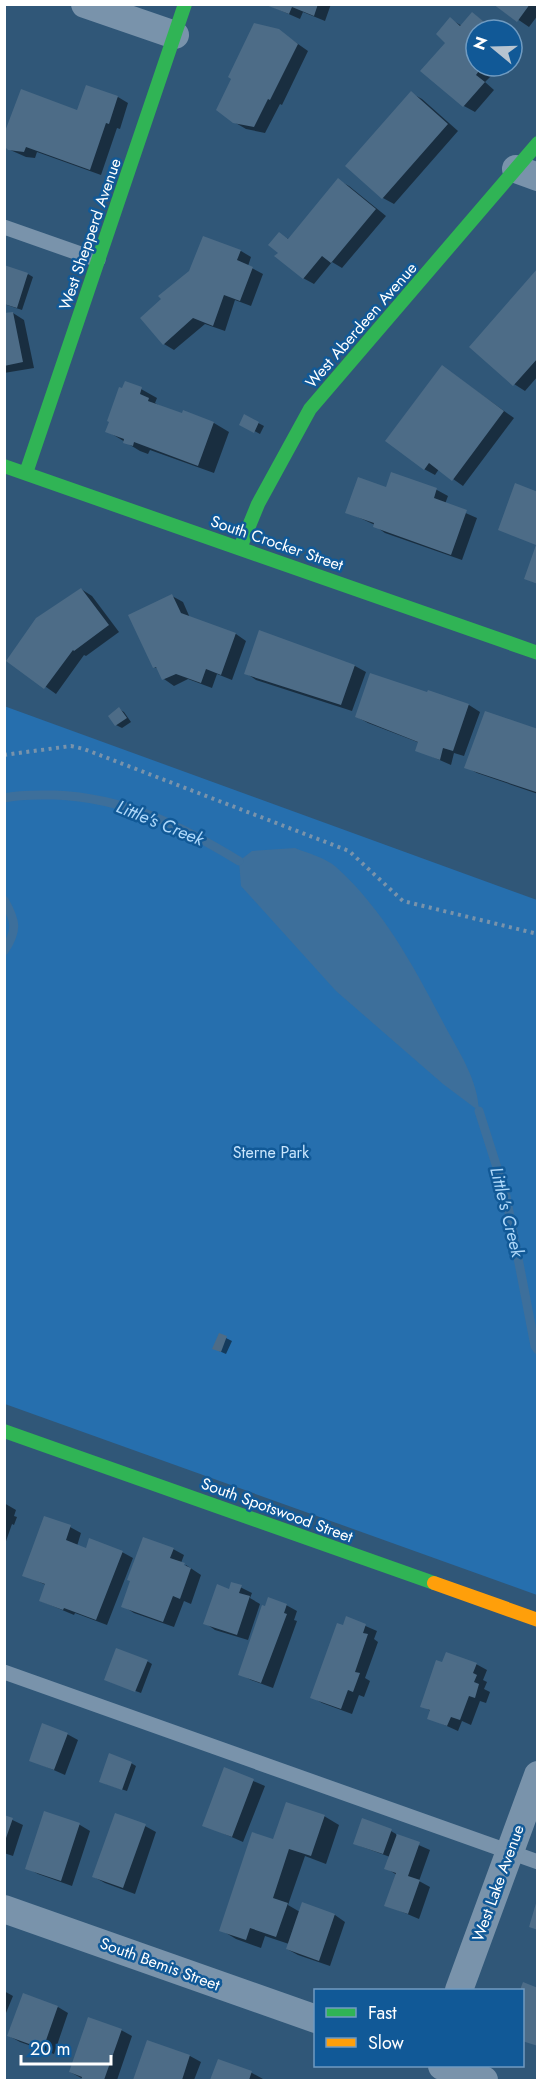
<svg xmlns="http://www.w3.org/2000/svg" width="542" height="2085" font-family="Jost,sans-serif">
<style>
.green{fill:#266fae}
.water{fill:#3d6f9b}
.shadow{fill:#0007}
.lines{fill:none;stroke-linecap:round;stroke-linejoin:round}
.stream{stroke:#3d6f9b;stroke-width:9}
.building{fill:#4d6c87}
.path{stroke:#7993ab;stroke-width:4;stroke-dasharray:3 4.5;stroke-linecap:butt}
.lane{stroke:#7993ab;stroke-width:15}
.street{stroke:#7993ab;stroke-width:28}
.fast{stroke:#30b455;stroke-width:14}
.slow{stroke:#ff9f0a;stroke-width:14}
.labels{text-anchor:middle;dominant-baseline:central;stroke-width:5;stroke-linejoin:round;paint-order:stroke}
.street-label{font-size:16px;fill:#fff;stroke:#115997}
.park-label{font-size:16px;fill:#cae6fd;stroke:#115997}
.water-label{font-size:18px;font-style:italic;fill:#aed8fa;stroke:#115997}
</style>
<rect width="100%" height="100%" fill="#305778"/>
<path class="green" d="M4,706L537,900V1595L5,1404Z"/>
<path class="water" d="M295,848C307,853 326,858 336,867C385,911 415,969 445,1026C459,1052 478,1080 479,1111L443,1084L336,991L241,886L239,861L252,851Z"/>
<path class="shadow" d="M266,4H331L325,21L303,12L300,19Z
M495,4H538V15L529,27Z
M473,14L495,30H476V66H491L486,71L491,76L485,82L494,90L475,112L464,106L447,42L450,19L462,26Z
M278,30L308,51L282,105L280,104L265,133L246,129L234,122Z
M411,93L422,99L458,131L394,204L383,198L347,166Z
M118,97L128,103L120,129L117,128L101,175L37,152L35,158L26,157L8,149L78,112Z
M338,180L349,186L386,216L342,268L332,262L314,284L303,278L280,253L279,234L290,240Z
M204,238L241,251L251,257L248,266L263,274L251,306L235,300L225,331L205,324L174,350L164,344Z
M538,271V376L525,391L514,384Z
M28,274L33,277L22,310L4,304Z
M13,313L24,320L34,368L4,373V315Z
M443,367L514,418L463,486L439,469L435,475L424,469Z
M141,389L157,398L155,403L163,408L183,415L184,412L214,423L229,432L214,473L150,450L148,454L140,451L107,431Z
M245,416L264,426L260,434L241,424Z
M392,474L437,490L448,496L445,504L477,518L462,560L385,533L375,526V525L347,512L387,489Z
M81,589L92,596L119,632L86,656L84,655L56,694L8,660Z
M172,596L183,602L190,618L236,634L246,641L232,680L217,674L212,688L188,679L174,686L164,679L159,669L154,667Z
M260,632L355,666L366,672L352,711L256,680L246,673Z
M429,692L469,705L480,712L464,756L454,753L451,765L417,750L420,743L368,723L357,717L428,694Z
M119,709L124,712L131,722L122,728L116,725L110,716Z
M538,731V794L477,773L466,767Z
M220,1335L232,1341L226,1354L219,1351Z
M4,1503L16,1510L14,1516L17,1517L14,1525L12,1524L4,1547Z
M70,1527L81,1533L77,1546L87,1550L122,1552L133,1558L107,1625L75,1613L74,1615L41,1601L46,1585L24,1575Z
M173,1549L184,1555L181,1563L182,1573L186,1565L201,1575L191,1604L184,1601L174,1627L134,1613L123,1606Z
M232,1583L252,1593L250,1598L260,1604L248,1640L215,1630L205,1623L230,1590Z
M286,1605L297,1611L294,1620L297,1621L273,1688L251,1680L240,1674Z
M347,1618L377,1631L374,1639L378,1642L365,1678L370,1681L364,1697L359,1695L352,1714L322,1703L312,1697Z
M147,1661L152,1664L141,1693L111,1682Z
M443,1664H476L487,1670L483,1680L487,1682L484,1689L490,1692L486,1703L480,1701L471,1725L462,1721L458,1731L429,1718L431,1711L422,1706Z
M67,1734L78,1740L65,1775L31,1760Z
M131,1763L136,1766L127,1791L106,1784Z
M225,1769L265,1786L243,1842L204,1825Z
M45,1813L80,1825L90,1831L72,1886L38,1874L27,1868Z
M116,1815L145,1826L156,1832L135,1894L105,1883L94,1877Z
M4,1816L23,1825L13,1856L4,1853Z
M324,1816L339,1825L326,1864L305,1856L288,1905L300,1912L303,1904L335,1915L345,1922L330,1966L298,1955L287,1949L289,1944L265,1936L261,1948L236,1939L221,1930L274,1841Z
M391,1831L396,1834V1835L430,1850L419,1881L430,1887L419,1919L386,1905L397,1875L386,1868L390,1857L360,1846Z
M4,1991L13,1996L6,2013H4Z
M58,2007L68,2013L54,2054L20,2042L9,2036Z
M121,2030L132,2036L117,2080H83V2079L70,2072Z
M148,2042L190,2056L201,2062L194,2080H135Z
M219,2061L252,2073L263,2079L262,2080H212Z"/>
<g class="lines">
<path class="stream" d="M4,798C21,794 38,795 55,795C125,798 180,825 239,861
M4,900C16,921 18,930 4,951
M479,1111L506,1196L535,1346L538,1350"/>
</g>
<path class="building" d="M318,4L314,16L292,7L289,14L266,5Z
M493,4H530L517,22Z
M472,12L494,30H476V66L481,68L476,75L485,82L463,107L420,71L445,43L436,34L450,17L460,26Z
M254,23L279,29L298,44L270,100L268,99L254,127L233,123L216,110L231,79L228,77Z
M86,85L118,96L109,124L106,123L90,170L26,147L24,152L8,150L4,146V134L21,89L77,110Z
M411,91L448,124L382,199L345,166Z
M338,178L376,209L331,263L322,256L303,279L274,256L278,253L268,245L279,232L288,239Z
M203,236L241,250L237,260L253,267L240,301L224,295L213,326L193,318L163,345L140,318L161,299L158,296L189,271Z
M4,265L28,273L17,308L4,304Z
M538,268V358L513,386L469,347Z
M13,312L23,362L4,366V313Z
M442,365L504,411L452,481L429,463L424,470L385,441Z
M125,381L142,387L140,394L149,398L148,401L182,413L183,410L214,422L198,466L134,442L133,446L123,443L124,439L105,432L109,422L107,421L119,387L122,388Z
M244,414L259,422L254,433L239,425Z
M391,472L437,488L434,498L467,510L451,555L373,527L374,523L345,513L358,477L386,487Z
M515,483L538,492V584L524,579L536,545L498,530Z
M81,588L109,625L74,651L73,650L44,689L6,661L36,618Z
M172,594L181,613L236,633L221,675L206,669L201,683L176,674L162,680L156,667L153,668L128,615Z
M259,630L355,665L341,705L244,674Z
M370,673L427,692L428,690L469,704L453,751L443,748L440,760L415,751L418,742L355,717Z
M119,707L127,718L115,726L108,716Z
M485,711L538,729L536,792L464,768Z
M219,1333L227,1336L221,1352L212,1349Z
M44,1516L71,1525L66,1540L86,1548L89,1538L123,1551L96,1620L64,1608L63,1610L39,1601L45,1584L22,1576Z
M143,1537L174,1548L170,1558L185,1563L184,1565L191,1568L180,1599L173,1596L163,1622L121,1607L130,1581L127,1580Z
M231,1582L242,1585L239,1593L250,1596L237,1635L203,1624L217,1584L229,1589Z
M268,1597L287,1604L284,1613L287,1614L261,1683L238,1675L262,1605L265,1606Z
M346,1616L366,1624L363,1633L368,1634L355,1672L360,1673L353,1692L348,1690L341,1709L310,1698L337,1623L343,1625Z
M116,1648L148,1660L135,1692L104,1680Z
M446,1652L477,1663L473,1673L477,1675L474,1682L479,1684L475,1698L469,1696L460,1720L451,1717L447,1726L427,1719L430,1710L420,1707L436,1660L442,1662Z
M42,1723L68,1733L54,1770L29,1761Z
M109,1753L132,1762L122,1790L99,1782Z
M224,1767L254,1779L232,1837L202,1826Z
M286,1802L325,1815L311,1856L289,1849L273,1898L288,1903L276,1937L250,1928L246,1940L219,1931L252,1832L273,1839Z
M44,1811L80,1823L61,1881L25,1869Z
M115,1813L146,1824L123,1888L92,1877Z
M4,1815L13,1818L5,1841H4Z
M362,1818L392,1829L383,1854L353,1844Z
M397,1834L420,1842L408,1876L420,1880L408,1914L384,1906L396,1873L384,1869Z
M537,1900L538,1901V1930L529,1927Z
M302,1902L335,1914L319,1961L286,1949Z
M523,1982L538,1988V2046L522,2041V1990H520Z
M23,1993L58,2006L43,2049L7,2036Z
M88,2017L122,2029L104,2080H81L82,2077L69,2072Z
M147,2040L190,2055L182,2080H133Z
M218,2059L252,2071L249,2080H210Z"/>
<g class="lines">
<path class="path" d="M4,755L71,746L84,749L349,851L403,901L538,934"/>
<path class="lane" d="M4,227L98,260
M4,1672L538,1862"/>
<path class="street" d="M85,4L175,35
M516,169L538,177
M4,1909L316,2019
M459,1990L538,1775
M442,2066L484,2080"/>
<path class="fast" d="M4,466L538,653
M26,473L185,4
M240,548L258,504L310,409L538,143
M4,1431L434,1583"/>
<path class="slow" d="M434,1583L538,1620"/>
</g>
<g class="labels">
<g class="street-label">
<text transform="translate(90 234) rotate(-71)">West Shepperd Avenue</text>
<text transform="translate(361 325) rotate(-49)">West Aberdeen Avenue</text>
<text transform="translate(277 543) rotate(19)">South Crocker Street</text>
<text transform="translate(277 1510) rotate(20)">South Spotswood Street</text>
<text transform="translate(498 1883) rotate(-70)">West Lake Avenue</text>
<text transform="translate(160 1964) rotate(20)">South Bemis Street</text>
</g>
<g class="park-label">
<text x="271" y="1152">Sterne Park</text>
</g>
<g class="water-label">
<text transform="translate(160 823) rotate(22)">Little's Creek</text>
<text transform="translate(507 1212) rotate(76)">Little's Creek</text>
</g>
</g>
<rect width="542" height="2085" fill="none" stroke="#ffffff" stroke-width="12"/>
<rect x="314" y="1989" width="210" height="78" fill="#115997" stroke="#709bc1" stroke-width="1.5"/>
<rect x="326" y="2008" width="30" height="9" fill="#30b455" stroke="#709bc1" stroke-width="1.5"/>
<text x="368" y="2019" font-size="18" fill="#ffffff">Fast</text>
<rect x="326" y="2038" width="30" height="9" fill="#ff9f0a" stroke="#709bc1" stroke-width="1.5"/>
<text x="368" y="2049" font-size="18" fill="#ffffff">Slow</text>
<g transform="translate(494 48) rotate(289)"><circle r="28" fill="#115997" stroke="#709bc1" stroke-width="1.5"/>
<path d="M0-4.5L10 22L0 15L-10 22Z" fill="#b7c4d0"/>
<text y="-9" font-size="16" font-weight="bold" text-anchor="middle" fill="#ffffff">N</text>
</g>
<path d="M21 2055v9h90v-9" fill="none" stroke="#ffffff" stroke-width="3"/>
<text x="30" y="2055" font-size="18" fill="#ffffff" stroke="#115997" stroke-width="4.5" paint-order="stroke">20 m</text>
</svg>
